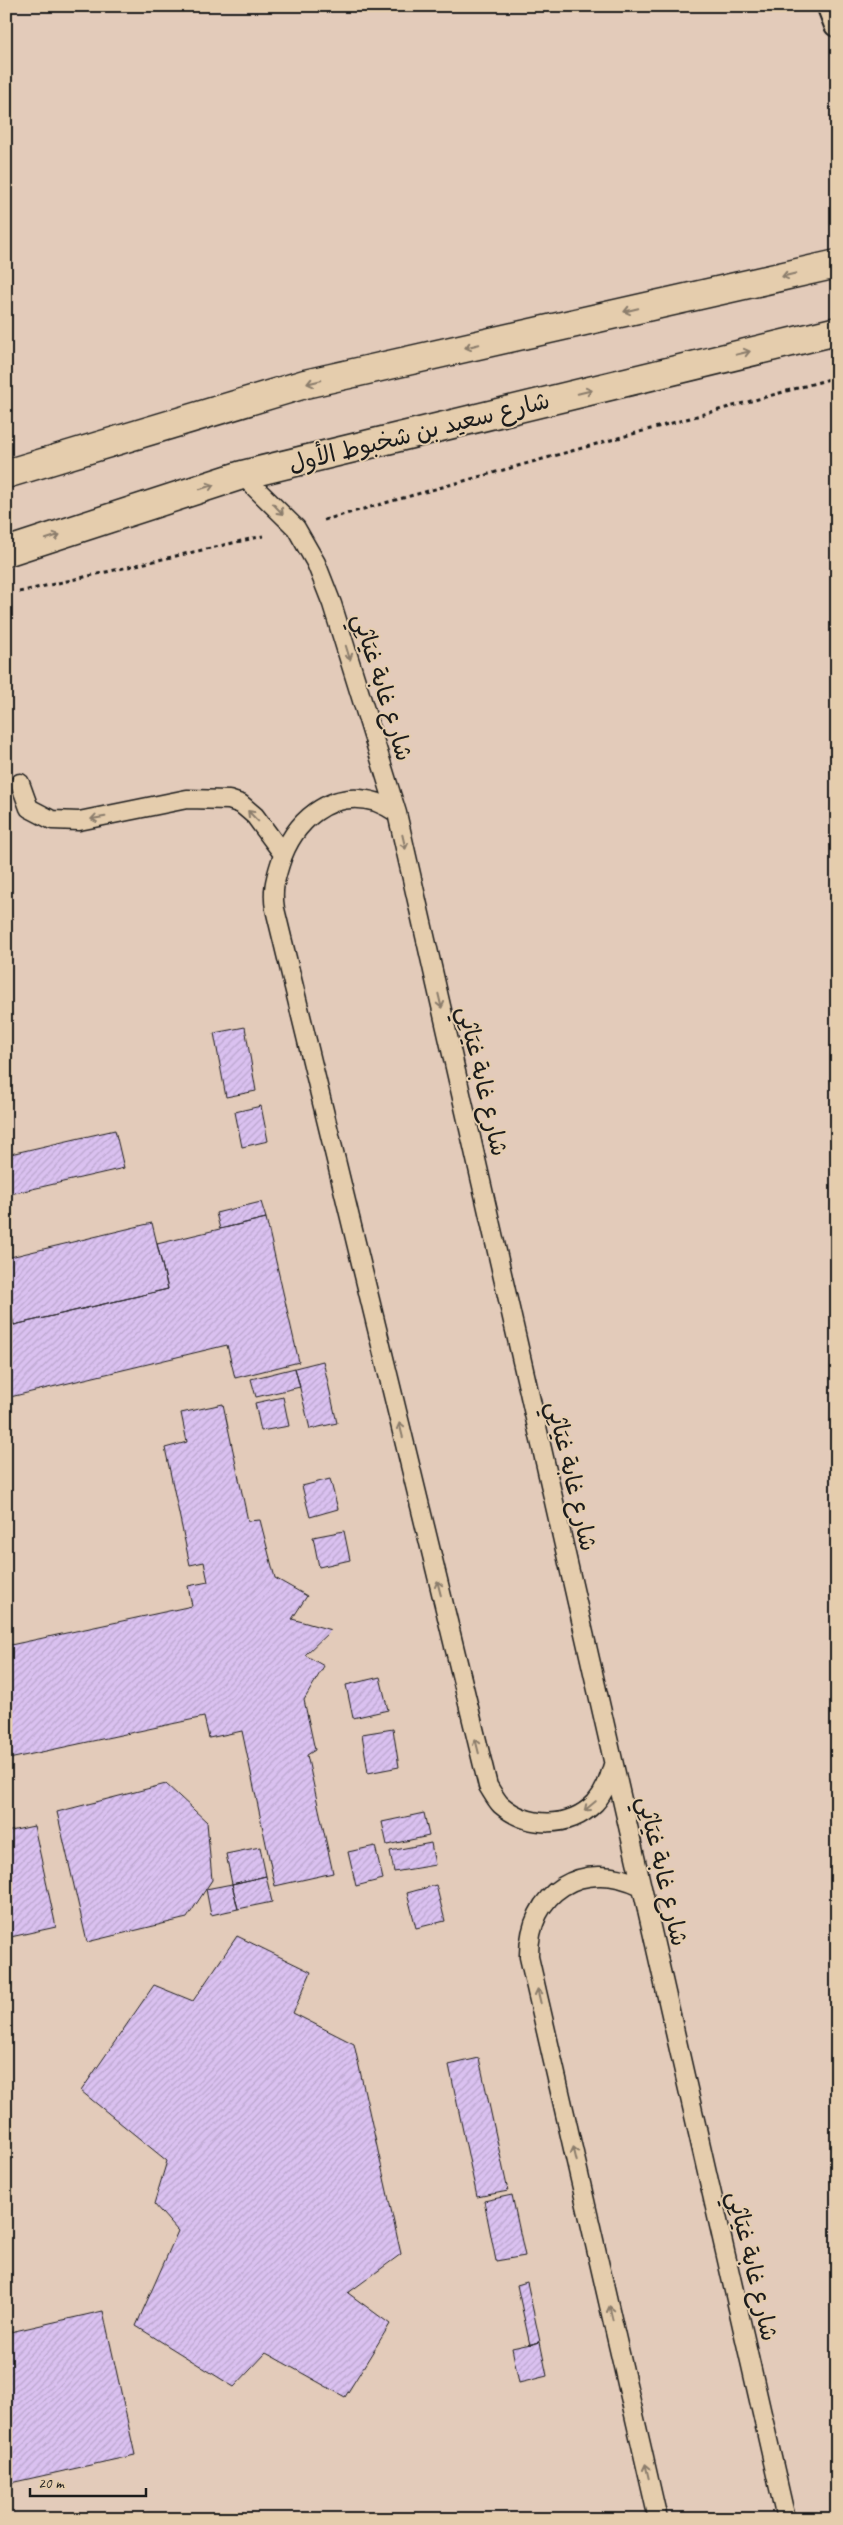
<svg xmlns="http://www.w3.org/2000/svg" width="843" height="2525" font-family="Caveat,'Playpen Sans Arabic',sans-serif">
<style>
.building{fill:url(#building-hatch);stroke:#1c1c1c}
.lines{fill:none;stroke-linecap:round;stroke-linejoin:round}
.service-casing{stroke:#1c1c1c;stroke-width:21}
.pedestrian-casing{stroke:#1c1c1c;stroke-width:29}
.secondary-casing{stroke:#1c1c1c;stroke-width:31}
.path{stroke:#1c1c1c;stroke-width:3;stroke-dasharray:4 4;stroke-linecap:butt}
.service{stroke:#e5cdad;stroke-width:18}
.pedestrian{stroke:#e5cdad;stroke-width:25}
.secondary{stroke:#e5cdad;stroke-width:28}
.oneway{stroke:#8b7d6c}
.labels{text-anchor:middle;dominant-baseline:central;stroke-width:4;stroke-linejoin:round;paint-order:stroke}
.street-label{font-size:24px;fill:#1c1c1c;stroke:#e5cdad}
</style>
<defs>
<pattern id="building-hatch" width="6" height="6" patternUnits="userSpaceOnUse" patternTransform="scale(1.25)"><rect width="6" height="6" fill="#dac1f0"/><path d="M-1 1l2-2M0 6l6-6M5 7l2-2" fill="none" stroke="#baa5cd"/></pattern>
</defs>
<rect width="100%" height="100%" fill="#e3cbba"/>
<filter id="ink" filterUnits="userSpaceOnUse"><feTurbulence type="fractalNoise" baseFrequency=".02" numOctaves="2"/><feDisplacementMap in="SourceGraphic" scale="10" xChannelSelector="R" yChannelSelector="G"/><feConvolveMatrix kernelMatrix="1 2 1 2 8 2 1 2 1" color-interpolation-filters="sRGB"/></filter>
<g filter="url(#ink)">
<path class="building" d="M245,1027L256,1091L226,1097L214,1033Z
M261,1106L268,1141L242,1147L235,1112Z
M115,1130L124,1168L6,1195V1155Z
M261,1202L266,1218L220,1229L216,1213Z
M266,1218L299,1362L235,1378L227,1345L6,1398V1293L14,1325L168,1289L157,1244Z
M152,1223L168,1289L14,1325L6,1293V1258Z
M323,1361L337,1423L310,1429L295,1368Z
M295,1368L300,1387L256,1397L251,1379Z
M283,1397L289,1426L261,1431L255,1403Z
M223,1404L248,1521L260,1520L275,1578L307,1596L292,1619L331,1630L305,1655L324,1666L304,1700L315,1750L307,1755L333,1873L275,1886L242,1731L209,1738L204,1717L9,1759L6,1746V1646L192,1606L188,1586L208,1582L204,1562L190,1565L165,1448L187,1442L181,1413Z
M330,1479L338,1509L310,1517L302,1486Z
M344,1531L350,1560L319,1567L313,1537Z
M380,1677L388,1710L353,1718L346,1685Z
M393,1729L399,1767L368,1773L362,1734Z
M166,1784L207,1822L212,1880L187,1918L87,1942L57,1812Z
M424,1813L429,1836L387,1845L382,1822Z
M34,1826L56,1927L6,1938V1832Z
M431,1843L435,1865L394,1872L390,1851Z
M375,1846L383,1879L356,1886L348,1852Z
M260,1847L266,1876L232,1884L226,1854Z
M266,1876L272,1902L238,1909L232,1884Z
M232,1884L238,1909L211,1915L206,1889Z
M436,1885L445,1921L416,1928L407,1893Z
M237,1936L311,1972L293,2013L354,2044L401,2254L348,2293L390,2324L345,2397L266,2353L234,2387L136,2326L178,2231L154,2204L167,2161L81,2091L154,1985L193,2001Z
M479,2058L508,2191L477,2197L449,2065Z
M512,2195L525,2256L496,2261L484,2201Z
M527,2282L540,2342L530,2345L517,2285Z
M103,2311L135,2455L6,2484V2333Z
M540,2342L547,2376L519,2383L512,2348Z"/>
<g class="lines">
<g class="service-casing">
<path id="service" d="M242,475L296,528L316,563L332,604L397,813L786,2519
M20,783L29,808L52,820L79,821L187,799L229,800L241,804L255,816L283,854
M397,813C391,809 384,805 376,802C330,788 293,822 280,864C275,880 272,891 275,909L488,1786C492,1792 496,1800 501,1805C528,1828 569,1829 595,1803C605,1792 609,1779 613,1765
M641,1886C583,1858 528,1891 529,1957L658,2519"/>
</g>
<g class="pedestrian-casing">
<path id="pedestrian" d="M830,6L837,24"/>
</g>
<g class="secondary-casing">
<path id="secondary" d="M6,474L305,384L837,264
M6,552L242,475L837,331"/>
</g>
<path class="path" d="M324,520L837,377
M19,592L263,536"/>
<use href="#service" class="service"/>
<use href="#pedestrian" class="pedestrian"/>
<use href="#secondary" class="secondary"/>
</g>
<defs><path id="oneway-shaft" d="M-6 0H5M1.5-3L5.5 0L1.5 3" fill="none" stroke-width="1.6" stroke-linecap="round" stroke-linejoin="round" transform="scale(1.25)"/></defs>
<g class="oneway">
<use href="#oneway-shaft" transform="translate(789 275) rotate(167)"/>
<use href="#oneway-shaft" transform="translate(631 310) rotate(167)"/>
<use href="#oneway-shaft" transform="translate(472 346) rotate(167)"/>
<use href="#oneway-shaft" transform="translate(743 353) rotate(-14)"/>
<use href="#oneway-shaft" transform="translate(314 382) rotate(167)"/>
<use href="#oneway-shaft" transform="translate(585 392) rotate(-14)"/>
<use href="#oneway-shaft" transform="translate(207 487) rotate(-18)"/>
<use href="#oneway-shaft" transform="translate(278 509) rotate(47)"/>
<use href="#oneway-shaft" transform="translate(53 537) rotate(-18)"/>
<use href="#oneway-shaft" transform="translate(348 653) rotate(73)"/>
<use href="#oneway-shaft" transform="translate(253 816) rotate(-134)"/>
<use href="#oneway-shaft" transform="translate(98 818) rotate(171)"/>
<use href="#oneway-shaft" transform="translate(404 842) rotate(77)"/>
<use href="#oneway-shaft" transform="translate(440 1001) rotate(77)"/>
<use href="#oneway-shaft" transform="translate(401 1430) rotate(-104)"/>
<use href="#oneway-shaft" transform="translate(439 1588) rotate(-104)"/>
<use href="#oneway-shaft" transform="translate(477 1746) rotate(-104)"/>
<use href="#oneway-shaft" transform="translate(590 1806) rotate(140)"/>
<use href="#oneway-shaft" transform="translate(539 1996) rotate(-103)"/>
<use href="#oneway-shaft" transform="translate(575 2154) rotate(-103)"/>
<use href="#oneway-shaft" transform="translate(611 2313) rotate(-103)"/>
<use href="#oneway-shaft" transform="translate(647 2471) rotate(-103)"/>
</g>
</g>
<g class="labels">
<g class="street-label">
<text transform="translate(419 432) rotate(-14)">شارع سعيد بن شخبوط الأول</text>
<text transform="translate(383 687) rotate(73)">شارع غابة غيَاثِي</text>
<text transform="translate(483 1081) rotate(77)">شارع غابة غيَاثِي</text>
<text transform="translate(572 1476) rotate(77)">شارع غابة غيَاثِي</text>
<text transform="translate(663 1871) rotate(77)">شارع غابة غيَاثِي</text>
<text transform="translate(753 2266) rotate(77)">شارع غابة غيَاثِي</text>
</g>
</g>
<rect width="843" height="2525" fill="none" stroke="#e5cdad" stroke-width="25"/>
<rect x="12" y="12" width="818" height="2500" fill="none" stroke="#1c1c1c" stroke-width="2" filter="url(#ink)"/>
<path d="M30 2488v8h116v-8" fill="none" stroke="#1c1c1c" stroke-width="2.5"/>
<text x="38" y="2488" font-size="15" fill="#1c1c1c" stroke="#e5cdad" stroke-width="4" paint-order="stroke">20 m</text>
</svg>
